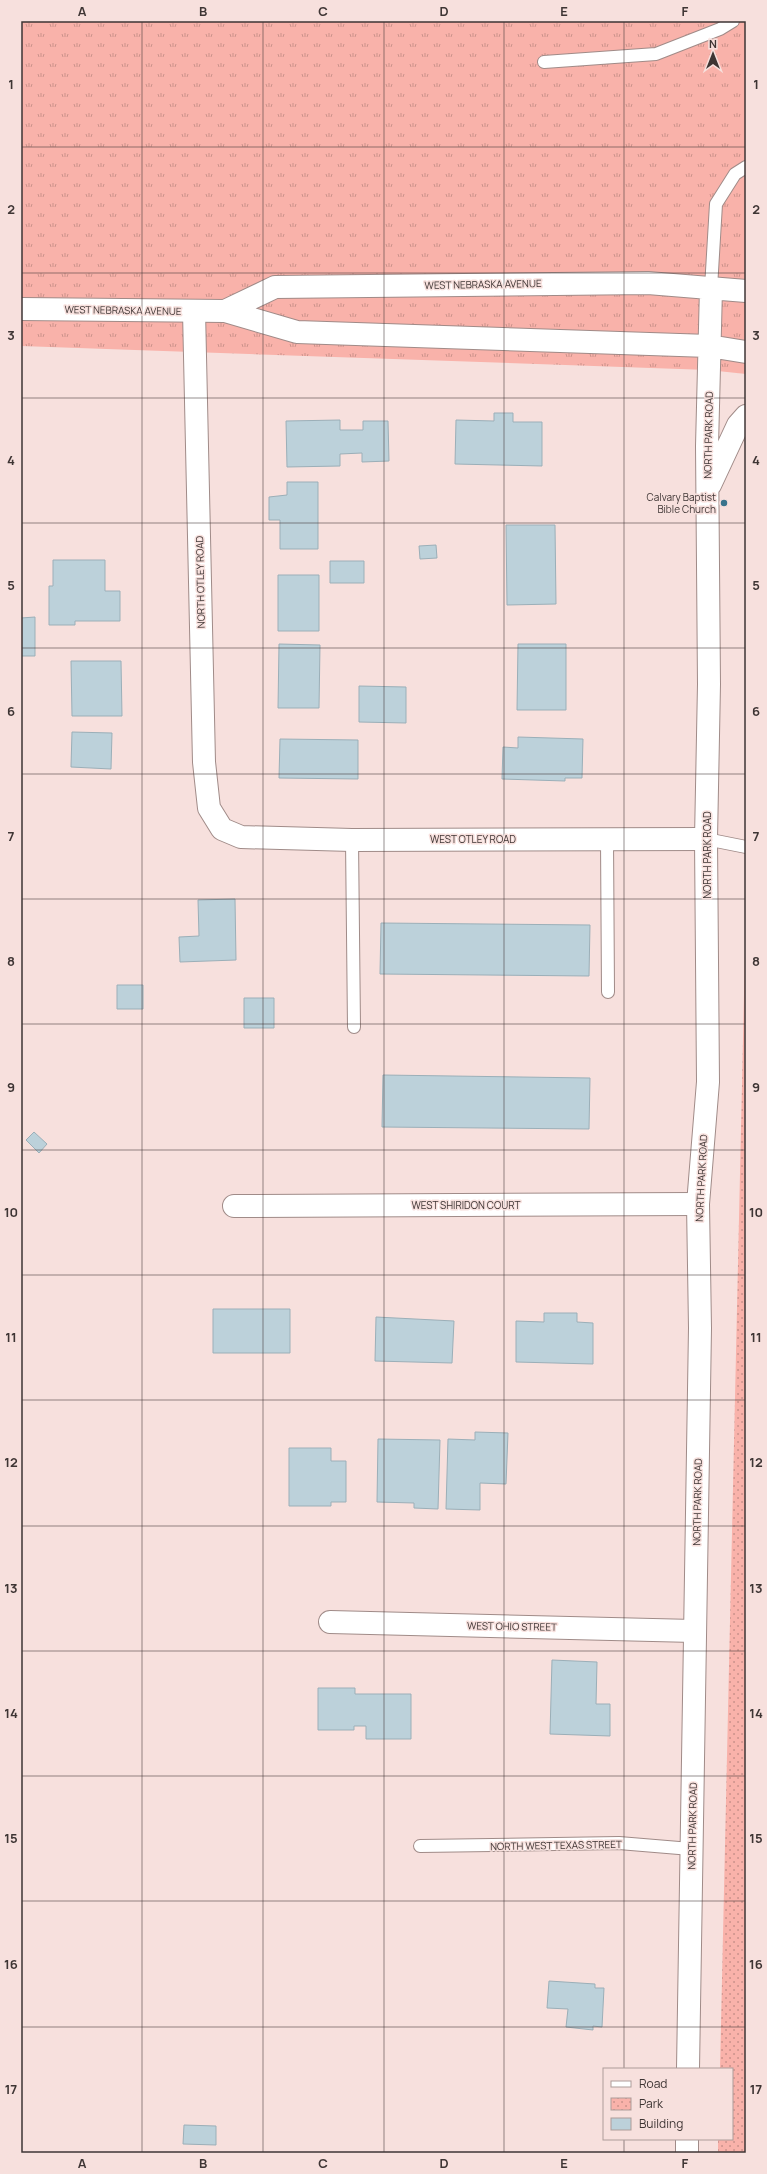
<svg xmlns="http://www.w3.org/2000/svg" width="767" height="2174" font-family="Manrope,sans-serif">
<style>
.grass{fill:url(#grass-tufts)}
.park{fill:url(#park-dots)}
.building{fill:#bcd1da;stroke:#9bafb8}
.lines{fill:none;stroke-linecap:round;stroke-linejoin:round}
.lane-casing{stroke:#a08b88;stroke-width:14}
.street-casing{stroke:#a08b88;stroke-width:24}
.secondary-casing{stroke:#a08b88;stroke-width:24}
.lane{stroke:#fff;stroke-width:12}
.street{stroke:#fff;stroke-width:22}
.secondary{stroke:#fff;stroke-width:22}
.grid{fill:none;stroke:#3e3534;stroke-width:1;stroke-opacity:0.55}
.poi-dot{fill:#39738c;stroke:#f7e0dd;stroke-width:1.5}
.labels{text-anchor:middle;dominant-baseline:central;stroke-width:3;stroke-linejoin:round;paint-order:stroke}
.street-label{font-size:10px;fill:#3e3534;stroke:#f7e0dd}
.poi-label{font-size:10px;fill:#3e3534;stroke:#f7e0dd;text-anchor:end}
.neatline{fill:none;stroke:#3e3534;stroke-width:1.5}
.grid-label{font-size:13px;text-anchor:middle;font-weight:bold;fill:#3e3534}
</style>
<defs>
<pattern id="grass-tufts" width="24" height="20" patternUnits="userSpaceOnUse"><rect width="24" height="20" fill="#f9b2aa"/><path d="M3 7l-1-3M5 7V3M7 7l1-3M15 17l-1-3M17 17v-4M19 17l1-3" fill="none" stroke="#cb928b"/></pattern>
<pattern id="park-dots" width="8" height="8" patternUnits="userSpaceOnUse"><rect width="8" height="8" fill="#f9b2aa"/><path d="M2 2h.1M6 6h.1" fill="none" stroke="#cb928b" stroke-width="1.8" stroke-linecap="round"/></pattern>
</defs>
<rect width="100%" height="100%" fill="#f7e0dd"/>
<path class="grass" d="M21,21H746V374L708,370L21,346Z"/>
<path class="park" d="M746,905V2153H718V2139H732V2069H720Z"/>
<path class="building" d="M494,413H513V422H542V466L455,464L456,420L494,421Z
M340,420V430H363V421H388L389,461L362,462V453L340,454V466L287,467L286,421Z
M287,482H318V549H280V520H269V497L287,495Z
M506,525H555L556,604L507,605Z
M436,545L437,558L420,559L419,546Z
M53,560H105V591H120V621H75V625H49V586H53Z
M330,561H364V583H330Z
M278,575H319V631H278Z
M35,617V656H21V618Z
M279,644L320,645L319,708H278Z
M518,644H566V710H517Z
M71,661H121L122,716H72Z
M359,686L406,687V723L359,722Z
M72,732L112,733L111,769L71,767Z
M518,737L583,739L582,778H565V781L502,779L503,747L518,748Z
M280,739L358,740V779L279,778Z
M235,899L236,960L180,962L179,937L199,936L198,900Z
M381,923L590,925L589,976L380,974Z
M117,985H143V1009H117Z
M244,998H274V1028H244Z
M383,1075L590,1078L589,1129L382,1127Z
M34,1132L47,1144L39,1153L26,1140Z
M213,1309H290V1353H213Z
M544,1313H577V1322L593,1323V1364L516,1362V1321L544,1322Z
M376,1317L454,1321L452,1363L375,1361Z
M475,1432L508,1433L506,1484L480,1483V1510L446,1509L448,1439L475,1440Z
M378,1439L440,1440L438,1509L414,1508V1503L377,1502Z
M289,1448H331V1461H346V1502H331V1506H289Z
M552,1660L597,1662L596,1704H610V1736L550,1734Z
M318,1688H355V1694H411V1739H366V1726H354V1730H318Z
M549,1981L595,1984V1988H604L602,2027L593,2026V2030L566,2027L568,2009L547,2008Z
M184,2125L216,2126V2145L183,2144Z"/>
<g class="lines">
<g class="lane-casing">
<path id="lane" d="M544,62L656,54L720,29L733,21
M711,288L716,204L735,174L746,167
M607,839L608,992
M706,839L746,847
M352,840L354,1027
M420,1846L619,1843L691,1849"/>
</g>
<g class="street-casing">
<path id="street" d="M194,311L204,762L209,808L222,829L241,837L352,840L706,839
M234,1206L698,1204
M330,1622L694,1631"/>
</g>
<g class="secondary-casing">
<path id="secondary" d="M21,309L225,311L297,332L709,346L746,352
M225,311L275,287L648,283L746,291
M710,485L738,425L746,416
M688,2069L700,1328L698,1204L708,1082L706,839L709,684L707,446L711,288
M687,2153V2139"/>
</g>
<use href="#lane" class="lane"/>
<use href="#street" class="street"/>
<use href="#secondary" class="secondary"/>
</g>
<path class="grid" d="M142,21V2153M263,21V2153M384,21V2153M504,21V2153M624,21V2069M21,147H746M21,273H746M21,398H746M21,523H746M21,648H746M21,774H746M21,899H746M21,1024H746M21,1150H746M21,1275H746M21,1400H746M21,1526H746M21,1651H746M21,1776H746M21,1901H746M21,2027H746M624,2139V2153"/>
<circle class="poi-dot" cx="724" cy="503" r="4"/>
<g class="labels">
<g class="street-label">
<text transform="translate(483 284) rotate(-1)">WEST NEBRASKA AVENUE</text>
<text transform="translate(123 310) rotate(1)">WEST NEBRASKA AVENUE</text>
<text transform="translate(708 435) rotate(-89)">NORTH PARK ROAD</text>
<text transform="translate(200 582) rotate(-91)">NORTH OTLEY ROAD</text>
<text x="473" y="839">WEST OTLEY ROAD</text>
<text transform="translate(707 855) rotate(-90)">NORTH PARK ROAD</text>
<text transform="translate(701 1178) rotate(-87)">NORTH PARK ROAD</text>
<text x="466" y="1205">WEST SHIRIDON COURT</text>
<text transform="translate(697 1502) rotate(-89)">NORTH PARK ROAD</text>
<text transform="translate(512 1626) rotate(1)">WEST OHIO STREET</text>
<text transform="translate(692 1826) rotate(-89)">NORTH PARK ROAD</text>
<text transform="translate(556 1845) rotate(-1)">NORTH WEST TEXAS STREET</text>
</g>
<g class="poi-label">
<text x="716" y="497">Calvary Baptist<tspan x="716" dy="12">Bible Church</tspan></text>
</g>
</g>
<rect width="767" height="2174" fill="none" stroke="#f7e0dd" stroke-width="44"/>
<rect x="603" y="2068" width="130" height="72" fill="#f7e0dd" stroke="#ad9c99"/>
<rect x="611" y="2081" width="20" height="6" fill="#ffffff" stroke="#ad9c99"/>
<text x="639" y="2088" font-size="12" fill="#3e3534">Road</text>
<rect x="611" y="2098" width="20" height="12" fill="url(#park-dots)" stroke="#ad9c99"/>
<text x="639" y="2108" font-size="12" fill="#3e3534">Park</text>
<rect x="611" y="2118" width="20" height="12" fill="#bcd1da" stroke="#ad9c99"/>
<text x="639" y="2128" font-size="12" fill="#3e3534">Building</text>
<g transform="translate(713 54)" stroke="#f7e0dd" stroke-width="3" paint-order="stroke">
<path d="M0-3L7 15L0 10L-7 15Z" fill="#3e3534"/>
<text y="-6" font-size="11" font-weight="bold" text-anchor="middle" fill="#3e3534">N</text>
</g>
<rect x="22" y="22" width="723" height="2130" class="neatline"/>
<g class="grid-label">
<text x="82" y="16">A</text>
<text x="203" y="16">B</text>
<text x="323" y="16">C</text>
<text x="444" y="16">D</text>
<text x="564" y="16">E</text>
<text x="685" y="16">F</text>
<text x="11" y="89">1</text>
<text x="756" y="89">1</text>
<text x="11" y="214">2</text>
<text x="756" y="214">2</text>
<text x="11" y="340">3</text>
<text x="756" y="340">3</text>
<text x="11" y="465">4</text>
<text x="756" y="465">4</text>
<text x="11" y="590">5</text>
<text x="756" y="590">5</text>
<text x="11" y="716">6</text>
<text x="756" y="716">6</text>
<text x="11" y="841">7</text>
<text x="756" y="841">7</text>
<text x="11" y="966">8</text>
<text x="756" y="966">8</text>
<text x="11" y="1092">9</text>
<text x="756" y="1092">9</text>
<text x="11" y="1217">10</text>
<text x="756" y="1217">10</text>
<text x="11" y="1342">11</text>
<text x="756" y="1342">11</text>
<text x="11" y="1467">12</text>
<text x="756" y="1467">12</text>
<text x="11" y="1593">13</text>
<text x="756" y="1593">13</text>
<text x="11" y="1718">14</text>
<text x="756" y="1718">14</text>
<text x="11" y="1843">15</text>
<text x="756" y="1843">15</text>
<text x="11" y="1969">16</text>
<text x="756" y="1969">16</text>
<text x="11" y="2094">17</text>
<text x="756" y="2094">17</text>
<text x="82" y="2168">A</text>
<text x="203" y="2168">B</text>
<text x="323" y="2168">C</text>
<text x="444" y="2168">D</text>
<text x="564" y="2168">E</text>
<text x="685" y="2168">F</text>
</g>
</svg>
